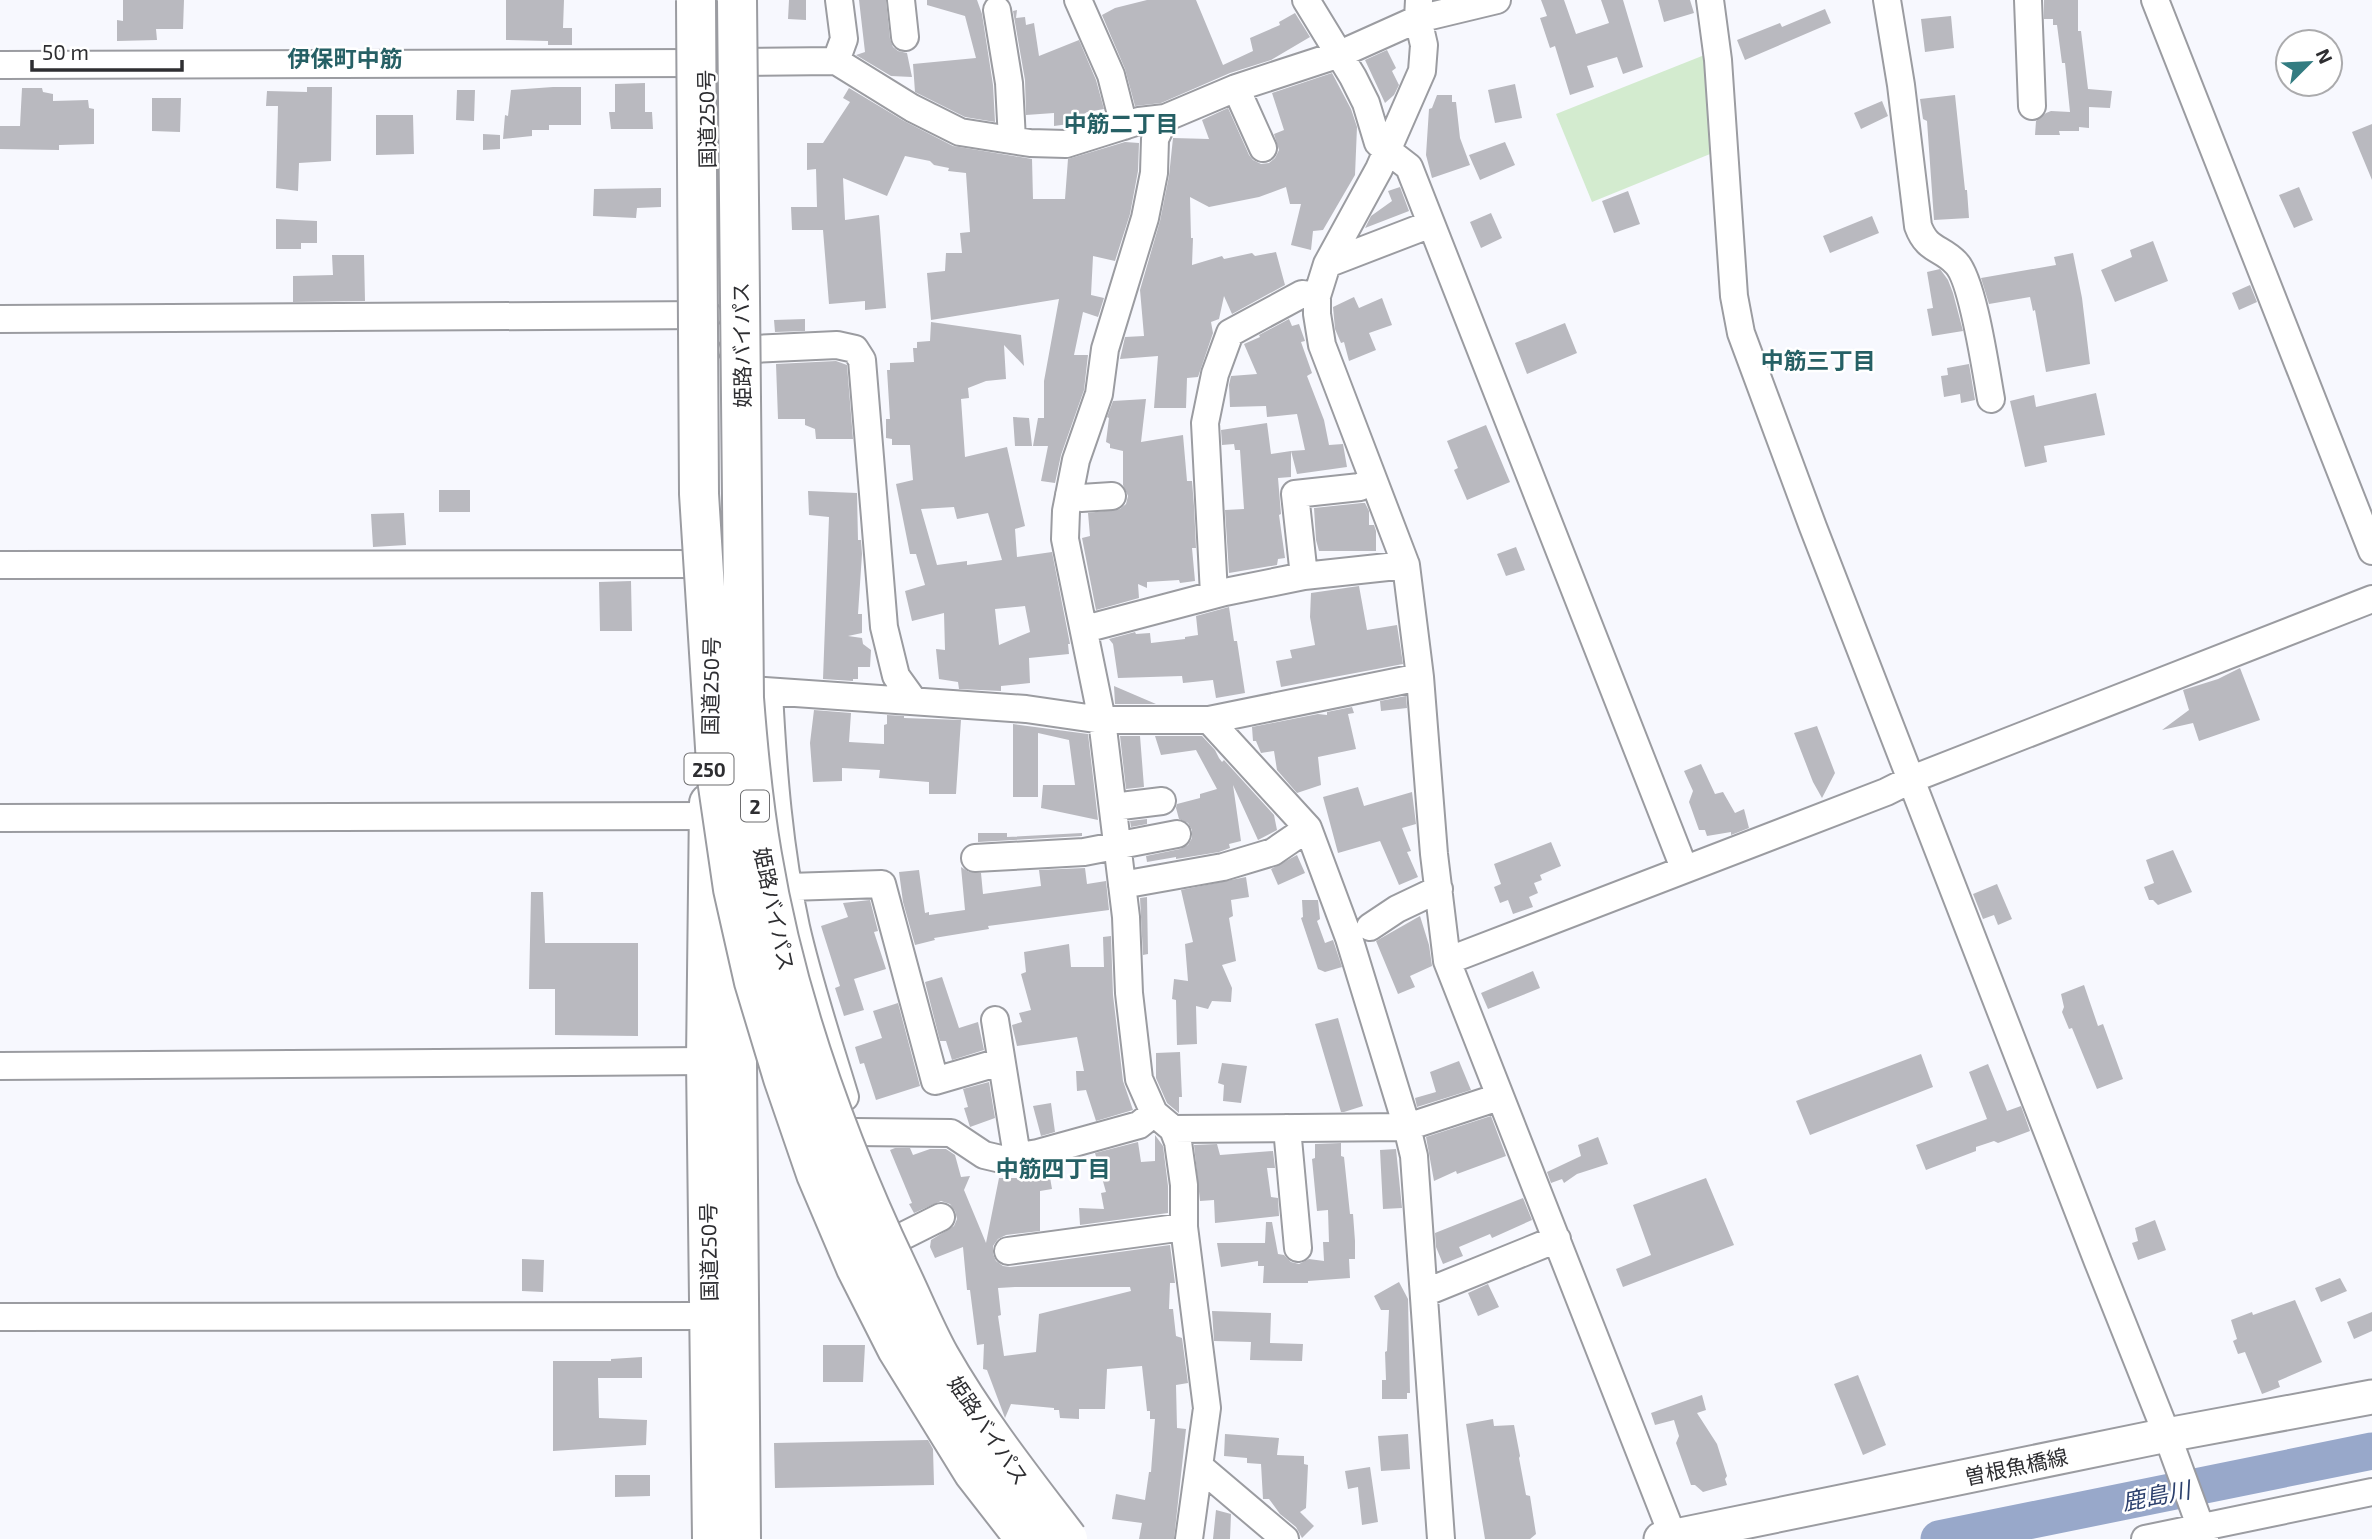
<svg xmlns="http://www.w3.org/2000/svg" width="2372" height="1539" font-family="'Exo 2','Noto Sans JP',sans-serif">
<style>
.green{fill:#d3ebcf}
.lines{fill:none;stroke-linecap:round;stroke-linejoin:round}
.river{stroke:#98a8ca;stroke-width:37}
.building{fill:#b9b9bf;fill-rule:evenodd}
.minor-casing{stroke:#9b9ca1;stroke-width:30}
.major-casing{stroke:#9b9ca1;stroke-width:37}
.highway-casing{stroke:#9b9ca1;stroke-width:42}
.minor{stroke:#fff;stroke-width:26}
.major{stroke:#fff;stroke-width:33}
.highway{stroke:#fff;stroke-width:38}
.highway-bridge-casing{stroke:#9b9ca1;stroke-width:42;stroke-linecap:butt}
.highway-bridge{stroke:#fff;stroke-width:38}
.labels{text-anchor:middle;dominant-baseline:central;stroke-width:5;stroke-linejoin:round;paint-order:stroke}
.shield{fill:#fff;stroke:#6d6d6f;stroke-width:2}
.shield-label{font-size:19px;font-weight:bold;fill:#2e2e31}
.street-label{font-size:21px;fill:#2e2e31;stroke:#fff}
.neighbourhood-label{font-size:23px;font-weight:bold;fill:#266065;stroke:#fff}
.water-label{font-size:23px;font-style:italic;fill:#2c406d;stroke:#fff}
</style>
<rect width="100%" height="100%" fill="#f7f8fe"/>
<path class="green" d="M1707,54L1715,152L1592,202L1556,114Z"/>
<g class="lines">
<path class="river" d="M1939,1539L2372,1451"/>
</g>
<path class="building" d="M123,0H184L183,29H156L157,40L117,41V20L123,21Z
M506,0H564L563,28H572V45H548V41L506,40Z
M789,0H806V20L788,19Z
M859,0H886L890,39L893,47L898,51L907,53L912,77L891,76L856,55L865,52Z
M927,0H977L982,14L993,85L995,122L965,117L915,92L913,64L976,58L965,16L927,5Z
M1147,0H1196L1223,65L1253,51L1250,38L1280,25L1279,22L1295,13L1310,37L1271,60L1230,73L1161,103L1135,106L1125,69L1102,15L1115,8Z
M1541,0H1564L1576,34L1609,23L1601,0H1623L1643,67L1623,74L1617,57L1587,66L1594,87L1570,95L1555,46L1550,48L1540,18L1547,16Z
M1658,0H1690L1694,13L1664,22Z
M2044,0H2078V31H2081L2088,89L2112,91L2110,108L2089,107V128L2079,127V131H2059L2060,135H2035L2036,121L2046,113L2051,111L2070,112L2065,63H2062L2057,25H2053V19H2044Z
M1825,9L1831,23L1745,60L1737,40L1780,23L1782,27Z
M1017,10L1016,18L1025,17L1026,25L1034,23L1039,56L1079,40L1096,80L1104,109L1087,112L1069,124L1054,126V113L1026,115L1025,80L1013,11Z
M1951,16L1954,48L1925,52L1921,19Z
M1387,50L1396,68L1392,71L1399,85L1394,95L1385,103L1365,60Z
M1332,73L1351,109L1357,127L1355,175L1323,230L1313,231L1311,250L1291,245L1301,204H1290L1286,187L1259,197L1209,207L1190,197L1191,238H1193L1192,265L1222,256L1224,259L1252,253L1255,256L1276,252L1285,285L1232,314L1224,296L1219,319L1211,322L1213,333L1198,377L1187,378L1186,408H1154L1158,356L1120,359L1125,337L1144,336L1140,290L1160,221L1169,176L1173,138L1209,139L1202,120L1228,108L1249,155L1253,160L1261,164L1269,163L1275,158L1279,150L1274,134L1284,130L1272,93Z
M645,83V112H652L653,129H611L609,112H615V84Z
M1515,84L1522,118L1495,123L1488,90Z
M307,87H332L331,161L299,163L298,191L276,188L278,106H266L267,91L307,92Z
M553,87H581V125H549V130H532V136L503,139L505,115L508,116L511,90Z
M22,88H42L43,92L53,94V101L88,100L89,108L94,109V144L59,145V150L0,149V126H20Z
M849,88L904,121L953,146L1032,159L1033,199H1065L1068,159L1125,142L1139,143L1138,171L1130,214L1115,261L1093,256L1091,295L1104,298L1098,317L1083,312L1074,355H1088L1084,390L1061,455L1055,483L1041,481L1048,446H1033L1038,418H1044V381L1059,299L931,320L927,273L945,271L946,253H962L960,233L970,232L966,173L948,171L949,168L934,165L930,161L905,156L887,196L843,178L845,220L879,215L886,308L865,310V301L829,304L823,230H792L791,207H817L816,169L807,170V143H823L850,102L843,98Z
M457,90H475L474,121L456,120Z
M1437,95H1452V102H1456L1460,138L1470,165L1432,178L1426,155L1429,109L1432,108Z
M1955,95L1965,190H1967L1969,218L1934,220L1927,121L1923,119L1920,99Z
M152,98H181L180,132L152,131Z
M1882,101L1888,116L1861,129L1854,113Z
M376,115H413L414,154L376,155Z
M2372,124V180L2352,132Z
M483,134L500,135V149L483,150Z
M1505,142L1515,165L1480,180L1469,155Z
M1400,187L1409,211L1365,228L1371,216L1392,201L1388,191Z
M2299,187L2313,220L2294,228L2279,195Z
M661,188V207L637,208L636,218L593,216L594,189Z
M1628,191L1640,224L1614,233L1602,201Z
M1491,213L1502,238L1481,248L1470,222Z
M1872,216L1879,233L1830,253L1823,236Z
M276,219L317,221V243H301V249H276Z
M2153,241L2168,281L2115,302L2101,270L2132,257L2130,250Z
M2073,253L2082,298L2090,364L2046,372L2035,310L2033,311L2030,297L1989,304L1981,278L2056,265L2054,257Z
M332,255H364L365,301L293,302V276L333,275Z
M1940,269L1948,280L1953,293L1963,331L1932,336L1927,309L1933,308L1927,272Z
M2250,285L2257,302L2239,310L2232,293Z
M1354,297L1359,308L1382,298L1392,325L1369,333L1376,350L1349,361L1344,342L1341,343L1335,329L1333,307Z
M805,319V331L775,332L774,320Z
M1289,319L1292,326L1299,324L1305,341L1301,342L1312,373L1307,376L1324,420L1329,445L1343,444L1347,467L1297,474L1291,451L1305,450L1297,414L1267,417L1266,406L1230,407L1229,385L1231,376L1257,374L1244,344L1260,337L1259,335Z
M931,322L1021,335L1024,366L1004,345L1006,379L986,381L968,388L969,398L961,399L965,457L1007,447L1025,526L1015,529L1017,557L1052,552L1070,644H1068L1069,654L1029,658L1030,683L1001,686V691L959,689L958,682L939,679L936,649L945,650L944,613L912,621L905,591L925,585L916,554H910L896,484L913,480L910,445H892V439L886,438V419H890L887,370H890V363L914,362L913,348H917V342L930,341ZM954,507L957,519L988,513L1002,560L967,565V561L937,565L921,509ZM1025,606L1030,632L999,645L995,609Z
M1565,323L1577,353L1527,374L1515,343Z
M836,361L847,365L853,439H816L815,429L805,425V419H778L776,364Z
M1969,364L1975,400L1961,403L1960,394L1944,397L1941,376L1948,375L1947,368Z
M2096,393L2105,435L2044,446L2047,462L2025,467L2010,401L2034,395L2036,407Z
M1146,399L1141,442L1183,435L1187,481H1192L1194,506L1196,548H1192L1195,581L1180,583L1179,580L1147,582V588L1138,584L1139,598L1096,610L1082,538L1090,536L1088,513L1120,509L1126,504L1128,496L1123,485V451L1110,448V444L1106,442L1109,418L1107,417L1113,401Z
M1013,417L1029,418L1032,446H1015Z
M1267,423L1271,454L1291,451V477L1278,478L1281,514L1279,515L1285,558L1278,559L1277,565L1229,573L1225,510L1244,509L1240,450H1235L1234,444L1222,445L1221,430Z
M1486,425L1510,482L1467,500L1454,470L1458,468L1447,441Z
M439,490H470V512H439Z
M808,491L857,493L858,540H861L862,554L858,614H862V633L848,636L862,638L863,644L871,650L870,667H858V679H853V681L823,679L829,517L809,515Z
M1362,503H1365L1369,511V525H1374L1376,531V551H1319L1316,540L1314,508Z
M404,513L406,545L373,547L371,514Z
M1516,547L1525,570L1506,576L1497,554Z
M631,581L632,631H600L599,582Z
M1359,586L1367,630L1397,625L1403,664L1281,687L1276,661L1292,658L1290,650L1315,645L1310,617L1311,593Z
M1229,607L1234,641H1237L1245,693L1216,698L1213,680L1183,683L1182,676L1118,678L1113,644L1109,639L1135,632L1136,634L1150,633L1151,643L1185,639V637L1198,635L1196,616Z
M2240,668L2260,720L2199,741L2193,723L2162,730L2189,710L2183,690L2218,679Z
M1114,686L1156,704H1115Z
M1406,696L1407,708L1381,711L1380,701Z
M1352,707L1354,713L1348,714L1356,749L1318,757L1321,785L1297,793L1277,770L1274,751L1261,753L1256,741H1253L1252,727L1318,714L1327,715V712Z
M814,710L851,713L849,742L884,744V725L887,724V715L904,716V718L961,720L956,794H929V782L879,778L880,770L842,768V781L813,782L810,743Z
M1013,724L1088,734L1098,820L1041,808L1043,785H1075L1069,740L1038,733V797H1013Z
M1817,726L1835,773L1822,798L1813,782L1794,733Z
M1120,736H1140L1144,787L1126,789Z
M1155,736H1202L1215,750L1219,758L1222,762L1224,760L1274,815L1277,830L1258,840L1233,785L1241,841L1229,844L1230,848L1219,852L1176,859V857L1147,862L1146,856L1180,849L1188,845L1192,838V830L1188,823L1179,819L1176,808L1177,804L1200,798V794L1217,789L1196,750L1161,755Z
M1701,764L1715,794L1723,792L1735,813L1744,809L1749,828L1731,835V832L1707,836L1705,830H1699L1689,802L1693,791L1684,771Z
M1358,787L1364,806L1412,792L1416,824L1402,828L1411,851L1407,852L1418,877L1399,885L1380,841L1338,853L1323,797Z
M1147,819V824L1131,827L1130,821Z
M978,833H1007V837L1082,833V836L978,842Z
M1551,842L1561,866L1540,875L1542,880L1534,883L1538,893L1529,897L1533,907L1513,914L1508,900L1500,903L1494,887L1501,884L1494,864Z
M2173,850L2192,892L2158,905L2153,900H2149L2144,887L2154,883L2146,860Z
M1297,855L1305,873L1278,885L1271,869Z
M961,867L969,872L981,873L983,894L1041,886L1039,870L1085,868L1087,884L1106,881L1109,910L988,926L989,929L934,938L935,940L915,945L903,902L899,872L919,870L925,913L929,912V915L965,910Z
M1246,877L1249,897L1231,900L1233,916L1229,918L1236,961L1222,965L1232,988L1231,1002L1212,1001L1208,1009L1196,1006L1197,1044L1177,1045L1176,1000L1172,999L1174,979L1188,981L1185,944L1193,942L1181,890Z
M1997,884L2012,919L1998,925L1994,915L1983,919L1973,894Z
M531,892H543L545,943H638V1036L555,1035V989H529Z
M1147,897L1148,954L1143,955L1140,898Z
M870,900L878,931L874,932L886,969L854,979L864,1010L844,1016L835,988L840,986L821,926L848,917L843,903Z
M1302,900H1318L1320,919L1317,921L1325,943L1333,940L1342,967L1325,972L1318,969L1301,918L1303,917Z
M1420,916L1429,945L1432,966L1410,976L1415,987L1398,994L1376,941Z
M1111,936L1113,995L1123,1081L1133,1110L1096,1121L1086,1090L1077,1091L1076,1071H1084L1077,1037L1017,1046L1012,1025L1022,1022L1019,1013L1031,1010L1021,974L1026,972L1024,952L1069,944L1071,967H1104L1103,937Z
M1533,971L1540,988L1488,1009L1481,993Z
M942,977L959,1028L978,1022L984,1050L952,1060L946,1041H940L925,982Z
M2084,985L2098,1026L2103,1024L2123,1079L2097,1089L2072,1028L2069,1029L2062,1012L2064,1007L2061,994Z
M898,1003L920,1086L876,1100L864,1063L860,1064L855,1047L882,1038L873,1011Z
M1338,1018L1363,1106L1344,1112H1341L1315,1024Z
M1180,1052L1182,1097H1179V1113L1167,1103L1156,1078V1053Z
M1921,1054L1933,1087L1810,1135L1796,1101Z
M1459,1061L1471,1090L1417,1107L1415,1098L1436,1092L1430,1072Z
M1222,1063L1247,1066L1241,1103L1223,1101L1224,1085L1218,1083Z
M1988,1064L2007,1111L2021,1106L2030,1131L1998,1143L1994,1141L1976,1147V1151L1926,1170L1916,1145L1987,1119L1969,1072Z
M989,1082L995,1118L970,1127L964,1108L968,1107L963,1089Z
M1051,1103L1055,1132L1041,1136L1033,1106Z
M1491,1116L1506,1156L1457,1174L1456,1171L1434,1181L1426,1137Z
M1155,1135L1163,1146L1168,1186V1213L1080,1225L1079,1208L1104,1209L1101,1193L1106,1192L1095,1153L1138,1142L1141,1162L1155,1161Z
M1598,1137L1608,1164L1577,1174L1564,1183L1562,1179L1551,1183L1547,1172L1581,1156L1578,1145Z
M1341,1143V1156L1344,1157L1350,1214H1353L1355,1241V1259H1349L1350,1278L1308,1281V1283H1263L1264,1266H1258V1261L1221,1267L1217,1243H1265L1266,1222H1272L1278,1254L1284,1255L1291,1262L1299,1264L1309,1259L1324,1261L1323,1242H1329L1328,1210L1317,1211L1312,1159L1315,1158V1144Z
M1217,1144L1220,1155L1273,1151L1275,1168H1267L1271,1197L1278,1198L1279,1216L1215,1223L1214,1200L1200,1201L1194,1145Z
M895,1148H910L913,1155L930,1149H946L955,1155L961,1177L970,1176L964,1190L986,1243L999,1178H1022V1172L1048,1166L1052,1189L1040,1191V1231L1006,1235L998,1239L993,1246V1254L996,1261L1003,1266L1010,1267L1170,1245L1175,1283H1170L1169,1309H1173L1176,1336L1182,1338L1188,1383L1176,1385L1177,1428L1186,1429L1174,1539H1139L1142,1523L1112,1519L1116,1494L1145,1500L1149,1472H1151L1155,1419H1150V1411H1147L1142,1366L1107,1369L1105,1409H1079V1419L1060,1418L1059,1410H1054V1408L1011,1404L1005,1418L987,1370L983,1369L984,1344L977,1345L970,1290H967L963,1247L935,1258L930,1247L931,1240L954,1226L957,1219L955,1211L950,1204L941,1201L914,1213L909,1204L912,1203L890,1150ZM1015,1287H1130L1131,1291L1039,1314L1036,1352L1004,1356L998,1316L1001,1315L998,1288Z
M1396,1149L1402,1208L1383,1209L1380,1150Z
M1706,1178L1734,1245L1623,1287L1616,1269L1651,1255L1633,1205Z
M1523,1198L1532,1220L1492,1238L1490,1234L1459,1247L1463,1256L1443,1264L1436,1247L1435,1233Z
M2155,1220L2166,1250L2138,1260L2132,1243L2138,1241L2135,1228Z
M522,1259L544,1260L543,1292L522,1291Z
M2340,1278L2347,1291L2321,1302L2315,1288Z
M1399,1282L1408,1299L1410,1393H1407V1399H1382V1380H1386L1385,1352L1387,1351L1389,1310H1381L1374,1296Z
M1488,1284L1499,1307L1478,1316L1468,1293Z
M2295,1300L2322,1362L2278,1381L2280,1387L2262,1394L2245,1352L2238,1354L2233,1341L2237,1339L2231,1320L2252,1312L2253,1315Z
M1212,1311L1271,1313L1270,1343L1303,1344L1302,1361L1250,1360L1251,1342L1214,1341Z
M2372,1312V1331L2354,1339L2347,1322Z
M823,1345H865L863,1382H823Z
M642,1357V1378H598L599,1418L647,1420L646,1445L553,1451V1361H611V1359Z
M1858,1375L1886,1445L1863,1455L1834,1384Z
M1702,1395L1706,1410L1697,1413L1717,1444L1727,1476L1725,1479L1727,1485L1703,1492L1695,1485H1691L1676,1443L1679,1436L1674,1420L1655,1425L1651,1413Z
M1493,1419L1494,1426L1514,1425L1520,1456L1519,1458L1526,1495L1530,1496L1536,1534L1530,1539H1485L1466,1424Z
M1225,1434L1279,1438L1277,1455L1304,1456V1464L1308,1465L1306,1508L1300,1512L1314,1526L1302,1538L1296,1527L1280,1514L1269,1499H1263L1261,1464L1247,1463V1458L1224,1456Z
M1408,1434L1410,1469L1381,1471L1378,1436Z
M928,1440L933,1449L934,1485L775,1488L774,1443Z
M1370,1467L1378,1522L1362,1525L1358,1487L1348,1489L1345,1471Z
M615,1475H650V1496L615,1497Z
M1216,1510L1231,1514L1230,1539H1213Z"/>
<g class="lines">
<g class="minor-casing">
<path id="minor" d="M901,0L905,37
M1078,0L1111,75L1124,126
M1306,0L1353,77L1366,103L1378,143L1409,167L1684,868
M1419,0L1418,19L1424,45L1422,71L1379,169L1327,264L1317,296V314L1322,345L1406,565L1420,677L1434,854L1447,961L1674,1539
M1710,0L1718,60L1734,296L1741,333L1813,527L2098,1262L2167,1435L2205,1539
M1887,0L1901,85L1918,226C1927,251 1941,247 1956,263C1973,280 1986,372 1991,399
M2028,0L2032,106
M2155,0L2372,551
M997,10L1009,83L1012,140
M836,61L844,39L839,0
M729,62L836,61L912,108L960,132L1030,143L1066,144L1139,121L1165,118L1236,88L1340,54L1418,19L1497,0
M0,65L705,63
M1236,88L1263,148
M1165,118L1155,139L1154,173L1145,218L1105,349L1099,394L1076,460L1066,511L1065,539L1102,720L1126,917L1129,993L1139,1079L1154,1113L1173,1129L1178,1142L1184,1185V1227L1207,1408L1189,1539
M1327,264L1431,224
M0,319L708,315
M732,350L837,345L855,349L862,360L884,627L896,676L914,701
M1069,495L1081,498L1112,496
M0,565L711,564
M1304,576L1295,494L1360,487L1372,480
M1214,594L1205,423L1215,374L1230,333L1302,294L1317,296
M1085,629L1225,592L1304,576L1406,565
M752,690L1026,709L1102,720H1209L1420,677
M769,692C773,771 779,849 796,927C809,984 828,1041 845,1097
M1209,720L1308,828L1349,938L1407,1127L1414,1156L1441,1539
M1113,807L1162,801
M0,818L709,816
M975,858L1084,852L1177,834
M1122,885L1223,867L1273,852L1308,828
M789,887L882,884L935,1081L1000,1062
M1370,927L1397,909L1439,889
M1447,961L1886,792L1912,779L2372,599
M995,1020L1017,1156
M0,1066L706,1061
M1287,1128L1298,1248
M1173,1129L1407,1127L1499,1097
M855,1132L951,1133L984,1155L1001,1159L1038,1153L1139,1125L1154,1113
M899,1238L941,1217
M1008,1251L1184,1227
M1424,1293L1557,1239
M0,1317L709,1316
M1200,1467L1285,1539
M2145,1539L2372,1492"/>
</g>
<g class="major-casing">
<path id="major" d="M1661,1539L2167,1435L2372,1397"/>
</g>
<g class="highway-casing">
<path id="highway" d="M709,803L706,1061L712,1539
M736,940L741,1539"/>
</g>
<use href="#minor" class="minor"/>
<use href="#major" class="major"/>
<use href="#highway" class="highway"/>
<g class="highway-bridge-casing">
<path id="highway-bridge" d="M696,0L699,494L717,779L733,889L754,982L783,1078L816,1174L856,1268L897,1349L973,1472L1025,1539
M737,0L744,698C748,750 753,803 762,855C786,999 837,1140 899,1271C913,1300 925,1330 940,1357C977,1422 1023,1480 1068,1539"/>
</g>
<use href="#highway-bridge" class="highway-bridge"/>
</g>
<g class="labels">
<g class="shield">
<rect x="684.5" y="753.5" width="49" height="31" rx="5"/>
<rect x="741" y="790.5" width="28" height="31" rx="5"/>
</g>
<g class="shield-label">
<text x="709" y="769">250</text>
<text x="755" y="806">2</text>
</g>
<g class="street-label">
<text transform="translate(706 119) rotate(-91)">国道250号</text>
<text transform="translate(741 345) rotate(-91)">姫路バイパス</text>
<text transform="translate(710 686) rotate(-89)">国道250号</text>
<text transform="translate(775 909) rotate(78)">姫路バイパス</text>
<text transform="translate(708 1252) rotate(-91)">国道250号</text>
<text transform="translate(989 1430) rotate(56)">姫路バイパス</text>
<text transform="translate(2016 1466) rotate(-12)">曽根魚橋線</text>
</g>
<g class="neighbourhood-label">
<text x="345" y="58">伊保町中筋</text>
<text x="1121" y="123">中筋二丁目</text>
<text x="1818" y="360">中筋三丁目</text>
<text x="1053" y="1168">中筋四丁目</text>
</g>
<g class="water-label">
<text transform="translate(2156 1495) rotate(-11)">鹿島川</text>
</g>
</g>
<g transform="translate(2309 63) rotate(66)"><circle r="33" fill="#ffffff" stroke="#ababad" stroke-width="2"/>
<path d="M0-5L12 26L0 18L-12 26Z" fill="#337c81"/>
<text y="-10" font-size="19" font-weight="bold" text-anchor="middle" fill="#2e2e31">N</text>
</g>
<path d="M32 60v10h150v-10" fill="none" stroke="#2e2e31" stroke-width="3.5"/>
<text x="42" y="60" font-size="21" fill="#2e2e31" stroke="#ffffff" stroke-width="5" paint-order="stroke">50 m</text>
</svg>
